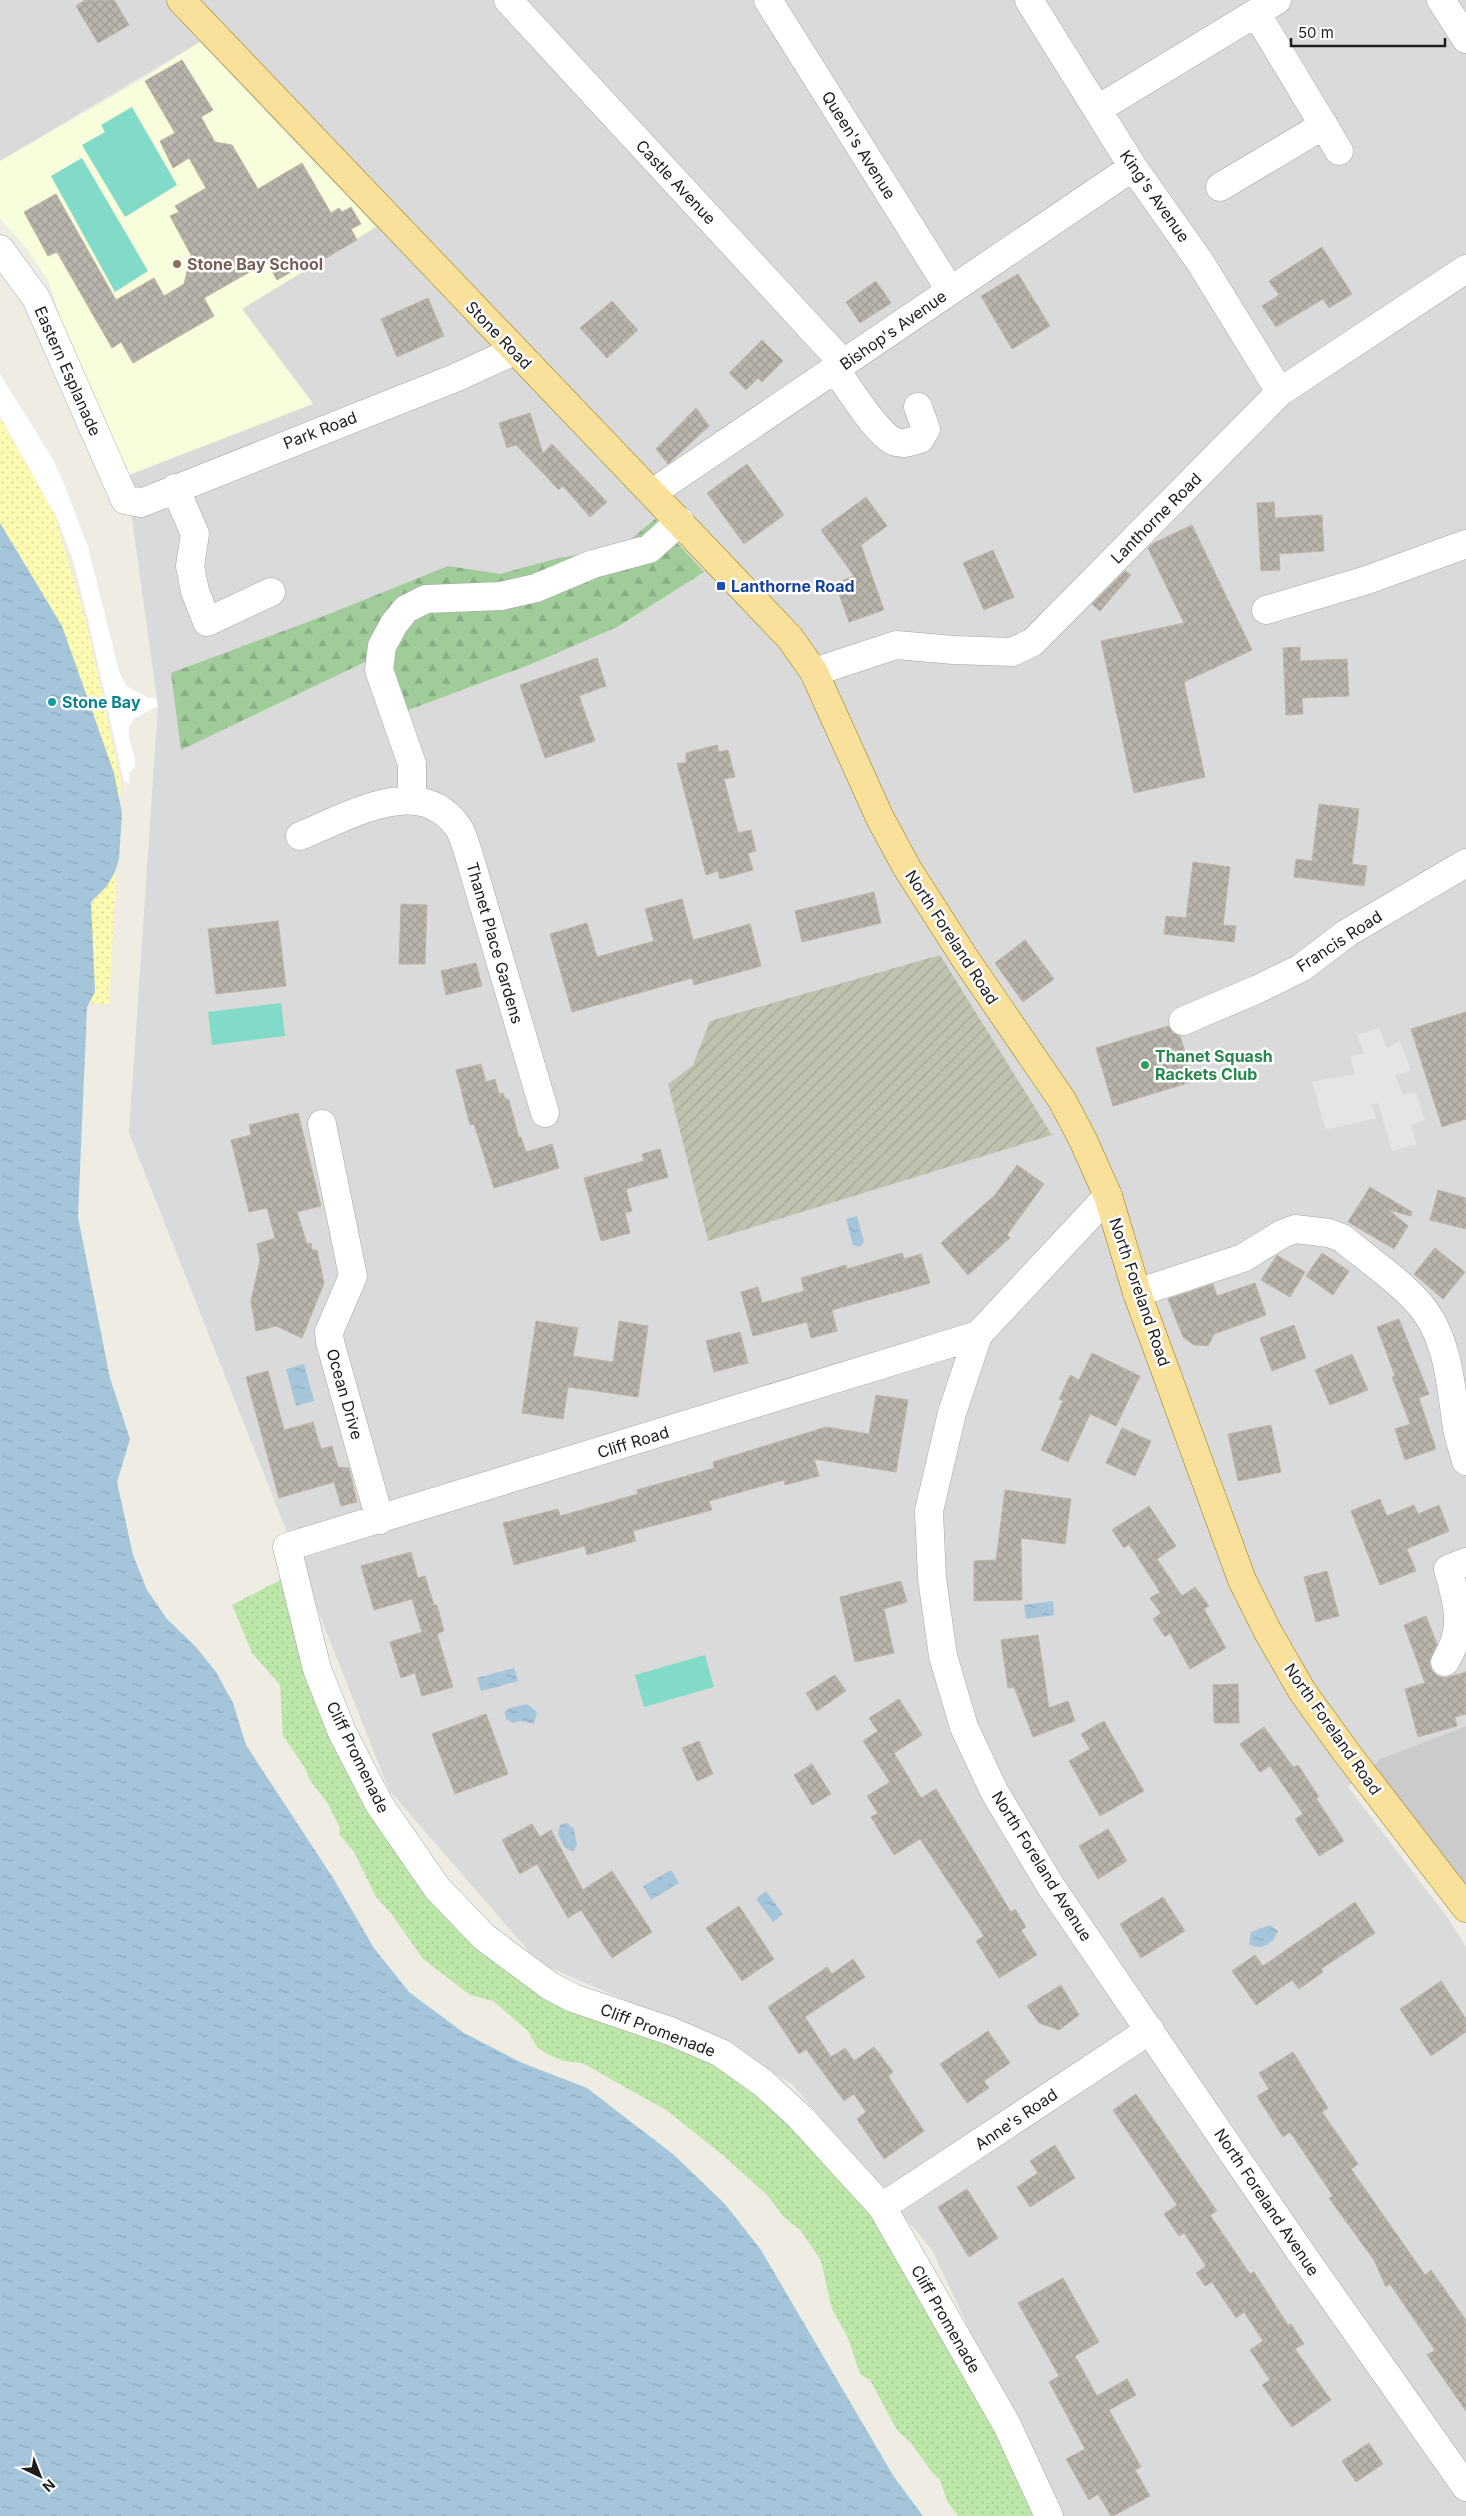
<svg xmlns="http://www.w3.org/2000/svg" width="1466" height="2516" font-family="Inter,sans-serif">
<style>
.residential{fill:#dbdada}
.education{fill:#f8fedb}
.religious{fill:#cbcbcb}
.construction{fill:url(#construction-furrows)}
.grass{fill:url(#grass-dots)}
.forest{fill:url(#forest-firs)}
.sand{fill:url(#sand-dots)}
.pitch{fill:#82dbc8}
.parking{fill:#e5e5e5}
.water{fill:url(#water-ripples)}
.pier{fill:#fff}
.building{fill:url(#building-cross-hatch);stroke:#bfb5a5}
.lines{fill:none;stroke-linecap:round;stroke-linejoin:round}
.minor-casing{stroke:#a4a4a4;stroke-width:29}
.major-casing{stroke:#917b04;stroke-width:29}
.minor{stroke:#fff;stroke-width:28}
.major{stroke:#f9e19c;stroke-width:28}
.education-dot{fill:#8d6e63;stroke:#fff;stroke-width:2}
.transit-dot{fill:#1a4fb4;stroke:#fff;stroke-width:2}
.culture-dot{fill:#0f9aa8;stroke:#fff;stroke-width:2}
.leisure-dot{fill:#2e9e5b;stroke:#fff;stroke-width:2}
.labels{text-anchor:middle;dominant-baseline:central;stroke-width:5;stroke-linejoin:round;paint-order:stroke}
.street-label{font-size:16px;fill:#1d1d1d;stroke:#fff}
.education-label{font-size:16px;font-weight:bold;fill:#785e54;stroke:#fff;text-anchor:start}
.transit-label{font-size:16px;font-weight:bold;fill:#164399;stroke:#fff;text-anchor:start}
.culture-label{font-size:16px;font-weight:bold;fill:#0d838f;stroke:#fff;text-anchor:start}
.leisure-label{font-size:16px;font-weight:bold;fill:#27864d;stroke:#fff;text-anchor:start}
</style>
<defs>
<pattern id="construction-furrows" width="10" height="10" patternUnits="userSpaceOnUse" patternTransform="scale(1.25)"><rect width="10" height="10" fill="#bfc2ae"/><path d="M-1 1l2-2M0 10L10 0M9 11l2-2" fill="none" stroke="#a4a695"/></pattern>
<pattern id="grass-dots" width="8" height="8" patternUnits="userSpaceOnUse" patternTransform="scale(1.25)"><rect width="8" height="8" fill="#bde7a9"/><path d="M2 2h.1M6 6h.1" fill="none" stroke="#a2c691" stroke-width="1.8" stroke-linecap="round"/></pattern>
<pattern id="forest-firs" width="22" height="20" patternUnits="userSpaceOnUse" patternTransform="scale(1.25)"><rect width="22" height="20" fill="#9fcc98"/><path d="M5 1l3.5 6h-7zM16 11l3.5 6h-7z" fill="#88af83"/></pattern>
<pattern id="sand-dots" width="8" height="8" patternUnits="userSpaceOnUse" patternTransform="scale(1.25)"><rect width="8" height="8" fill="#fdfbb2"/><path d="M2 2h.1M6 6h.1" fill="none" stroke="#d8d799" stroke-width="1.8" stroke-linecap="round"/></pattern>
<pattern id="water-ripples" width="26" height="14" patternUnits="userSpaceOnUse" patternTransform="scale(1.25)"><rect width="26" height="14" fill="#a4c5da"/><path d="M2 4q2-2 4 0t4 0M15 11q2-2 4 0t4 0" fill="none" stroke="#8da9bb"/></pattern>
<pattern id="building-cross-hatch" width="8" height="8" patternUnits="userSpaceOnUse" patternTransform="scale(1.25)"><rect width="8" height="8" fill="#bab5ac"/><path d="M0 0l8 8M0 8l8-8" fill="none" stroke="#9f9b94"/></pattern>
</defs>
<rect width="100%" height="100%" fill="#eeece3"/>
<path class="residential" d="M0,0H1466V1726L1380,1759L1348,1787L1447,1917L1466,1947V2516H1057L932,2250L793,2085L731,2046L539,1963L389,1790L129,1133L158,706L126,476L313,403L242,309L200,42L0,161Z"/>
<path class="education" d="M200,42L376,227L242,309L313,404L126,476L61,320L48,280L26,248L0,218V161L141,80Z"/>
<path class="religious" d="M1466,1726V1890L1373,1766L1380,1759Z"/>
<path class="construction" d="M940,955L1052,1135L708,1241L668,1084L693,1065L710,1021Z"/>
<path class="grass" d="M282,1579L294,1614L445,1912L629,2026L736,2072L881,2217L1043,2516H958L947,2501L940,2480L931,2471L911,2443L897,2430L870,2380L860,2374L848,2338L832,2309L821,2261L801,2231L784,2217L767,2195L725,2157L666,2110L582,2063L564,2061L547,2054L537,2047L528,2031L493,2001L470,1995L423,1959L390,1912L376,1897L354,1852L339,1834L340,1828L328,1804L309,1779L305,1768L283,1736L280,1685L252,1653L232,1605Z"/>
<path class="forest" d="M655,519L704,572L617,627L529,665L395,715L367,661L181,750L171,673L329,614L448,566L500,574L559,558L622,547Z"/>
<path class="sand" d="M0,418L54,513L86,621L121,782L109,1004L82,1003L0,802Z"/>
<path class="pitch" d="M132,107L177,185L125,217L82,145L105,132L101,125Z
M82,158L148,271L115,292L51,176Z
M281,1003L285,1036L212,1045L208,1012Z
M705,1655L714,1687L644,1707L635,1675Z"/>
<path class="parking" d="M1379,1028L1387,1048L1400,1041L1411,1070L1395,1075L1403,1095L1416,1092L1425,1120L1411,1125L1416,1144L1392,1151L1378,1103L1372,1105L1376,1118L1326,1130L1312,1082L1355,1074L1350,1057L1364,1054L1357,1035Z"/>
<path class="water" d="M0,523L62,626L114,773L122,813L119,859L115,872L107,886L91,902L95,992L87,1007L78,1217L110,1378L130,1439L117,1482L133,1555L147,1590L167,1619L196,1647L216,1672L233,1703L246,1745L333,1878L374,1948L409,1992L464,2033L520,2062L587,2088L674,2155L725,2204L761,2250L894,2477L923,2516H0Z
M857,1216L864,1242L860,1247L853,1245L846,1219Z
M304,1364L314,1401L296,1406L286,1369Z
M1053,1601L1054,1615L1026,1619L1024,1605Z
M514,1668L518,1681L481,1691L477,1678Z
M527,1704L537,1712L534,1724L520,1721L513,1723L506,1719L505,1712L510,1708Z
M567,1823L574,1829L577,1845L573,1851L565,1848L558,1834L560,1825Z
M671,1870L679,1883L651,1900L643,1886Z
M766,1891L783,1914L773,1922L756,1899Z
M1270,1925L1278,1931C1274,1943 1261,1952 1249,1944L1251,1932Z"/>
<path class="pier" d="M0,374L52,458L63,481L88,547L119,671L126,686L148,698H156L158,706L135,718L129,726V738L135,760V767L129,774L130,783L124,782L90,627L73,560L57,518L0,416Z"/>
<path class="building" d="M85,0H114L129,25L98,43L76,6Z
M182,60L213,110L201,117L215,142L232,145L258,189L302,163L331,213L339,208L342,212L351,207L361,224L351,229L357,240L312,266L300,271L298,268L277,280L267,262L204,298L214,316L133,363L121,342L112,348L57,252L48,256L24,212L56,194L116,300L154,278L164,296L184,284L191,255L170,216L179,212L175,206L206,188L189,158L173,168L160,141L175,133L145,81Z
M1322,247L1352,294L1329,308L1323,299L1276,327L1262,306L1279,295L1269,281Z
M1018,274L1050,326L1012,349L981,296Z
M876,281L891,303L860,323L846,302Z
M428,298L444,336L397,357L381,319Z
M612,301L638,330L607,358L580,328Z
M762,340L783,361L762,382L758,378L746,390L729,373Z
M696,408L709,426L668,464L656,449Z
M530,413L543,453L552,444L607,502L590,517L563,486L559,490L516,445L507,448L499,423Z
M747,464L784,515L744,544L707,493Z
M866,497L887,526L861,545L884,610L849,622L835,583L854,576L821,530Z
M1274,502L1275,518L1322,515L1324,551L1279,554L1280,570L1261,571L1257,503Z
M1192,525L1252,650L1184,682L1205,777L1134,793L1101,641L1184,623L1148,548L1152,544Z
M993,550L1014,597L984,610L963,563Z
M1125,571L1131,575L1100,611L1092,604Z
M1300,647V661L1347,659L1349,696L1302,698L1303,714L1286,715L1283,648Z
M597,658L606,686L579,696L595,741L545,758L520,685Z
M717,745L719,752L728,750L735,777L724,779L738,833L751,830L756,851L748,853L753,870L720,879L718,871L706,875L677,763H686V753Z
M1319,804L1359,809L1352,864L1367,866L1364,886L1294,877L1296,859L1312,861Z
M1193,862L1230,867L1223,925L1236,926L1234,942L1164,934L1166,916L1186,918Z
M874,892L881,923L802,942L795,911Z
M682,899L693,940L750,924L761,966L694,985L692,978L572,1012L550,934L587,923L597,957L654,941L645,909Z
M401,904L427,905L425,964H399Z
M278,921L286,986L216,994L208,929Z
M1025,940L1054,979L1023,1002L995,963Z
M476,963L482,986L446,995L441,971Z
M1466,1012V1119L1442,1127L1411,1029Z
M1168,1026L1173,1033L1180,1036L1194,1081L1113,1106L1096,1048Z
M481,1064L486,1082L495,1079L499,1094L503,1093L505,1098L509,1100L519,1138L521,1137L526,1152L552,1144L559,1168L494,1188L474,1124L470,1125L456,1070Z
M298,1113L321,1206L297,1212L307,1244L311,1243L312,1250H317L324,1283L302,1338L276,1326L256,1331L251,1301L260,1260L257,1244L275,1238L267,1208L249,1212L231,1140L251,1135L249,1125Z
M660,1149L668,1177L626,1189L632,1211L625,1213L630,1233L601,1241L584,1178L644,1161L642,1154Z
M1017,1165L1044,1184L1007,1235L1010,1238L968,1275L941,1243L995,1195Z
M1370,1187L1412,1212L1411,1216L1389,1210L1408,1226L1394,1249L1348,1222Z
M1438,1190L1466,1198V1229L1430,1220Z
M1435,1248L1465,1272L1443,1299L1414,1274Z
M902,1253L904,1259L921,1254L930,1283L832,1310L837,1331L811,1338L807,1322L753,1336L741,1292L758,1287L762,1303L804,1291L801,1278L846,1265L847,1269Z
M1322,1253L1349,1271L1333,1295L1306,1276Z
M1277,1255L1305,1272L1290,1297L1261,1280Z
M1255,1283L1266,1315L1214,1334L1208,1346L1194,1345L1183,1337L1168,1299L1213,1284L1217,1296Z
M1399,1319L1429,1394L1419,1398L1436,1449L1405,1460L1395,1429L1410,1424L1392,1377L1395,1376L1377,1327Z
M536,1321L578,1328L573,1356L613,1362L619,1321L648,1326L638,1397L568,1387L563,1419L522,1413Z
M1294,1325L1306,1358L1272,1371L1260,1338Z
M740,1332L748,1363L714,1372L706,1341Z
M1092,1353L1140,1376L1116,1426L1090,1414L1068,1462L1041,1450L1063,1401L1059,1399L1070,1375L1079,1380Z
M1352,1354L1368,1390L1330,1405L1315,1370Z
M268,1371L284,1430L313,1422L321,1449L332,1446L338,1467L349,1468L357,1502L341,1506L334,1482L279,1498L246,1377Z
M876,1395L908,1400L896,1472L814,1459L819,1476L785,1485L784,1480L709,1501L712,1510L633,1531L636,1541L587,1555L585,1546L514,1565L503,1523L558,1509L560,1516L638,1494L637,1490L714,1468L713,1462L826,1427L869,1434Z
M1271,1425L1281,1472L1238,1481L1228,1434Z
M1122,1428L1151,1441L1135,1476L1106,1463Z
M1005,1490L1071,1499L1065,1544L1021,1538L1022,1600L974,1601V1561L996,1560Z
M1380,1499L1387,1516L1414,1505L1418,1514L1439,1505L1449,1531L1407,1549L1416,1571L1380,1585L1351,1511Z
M1149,1506L1176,1546L1157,1559L1182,1596L1195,1587L1209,1606L1204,1609L1226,1648L1190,1669L1170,1633L1165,1637L1153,1619L1161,1613L1150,1598L1160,1592L1129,1544L1124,1548L1112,1530Z
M411,1552L418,1578L425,1576L434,1605H437L444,1631L437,1634L453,1687L422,1696L415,1673L401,1678L390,1642L422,1632L412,1599L374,1610L361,1566Z
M1327,1571L1339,1616L1316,1622L1304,1577Z
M901,1581L907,1602L884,1609L894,1653L855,1662L840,1597Z
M1426,1616L1437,1644L1429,1662L1432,1671L1438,1676L1445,1678L1466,1672V1714L1455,1717L1457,1726L1418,1737L1405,1689L1425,1683L1404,1625Z
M1038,1635L1049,1708L1068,1701L1075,1721L1033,1737L1014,1687L1008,1688L1001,1640Z
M835,1675L846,1691L817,1711L806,1693Z
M1238,1684L1239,1723H1214L1213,1685Z
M899,1699L922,1735L894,1753L921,1798L936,1789L1011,1912L1015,1909L1026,1927L1021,1930L1037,1955L999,1978L976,1941L984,1936L920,1839L894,1855L871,1817L878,1813L867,1796L890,1782L863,1741L878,1731L869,1718Z
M486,1714L508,1774L455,1794L432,1734Z
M1104,1721L1144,1791L1100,1816L1069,1761L1090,1749L1081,1734Z
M1264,1727L1293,1767L1298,1765L1319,1797L1316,1798L1344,1841L1319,1856L1295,1819L1303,1814L1270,1766L1260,1772L1240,1744Z
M699,1741L713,1774L697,1781L682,1748Z
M812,1764L831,1794L812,1805L794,1775Z
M532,1824L540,1837L551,1830L583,1890L612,1871L652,1932L612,1958L581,1910L568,1918L537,1864L520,1874L502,1840Z
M1108,1829L1127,1861L1098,1879L1079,1846Z
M1163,1897L1185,1931L1141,1958L1120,1924Z
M1355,1902L1375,1933L1321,1969L1323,1972L1299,1989L1292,1980L1256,2005L1232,1971L1255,1955L1263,1966Z
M739,1906L774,1959L742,1981L706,1928Z
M853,1959L865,1977L805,2017L831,2057L845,2048L854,2061L874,2047L893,2072L888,2076L924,2131L884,2159L857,2119L866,2112L854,2094L844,2101L806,2049L799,2054L768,2007L827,1967L832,1974Z
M1441,1981L1466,2019V2032L1431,2056L1400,2009Z
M1061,1985L1079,2015L1059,2030L1039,2023L1027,2006Z
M988,2031L1010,2063L984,2081L989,2088L967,2103L940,2064Z
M1293,2052L1328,2108L1322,2112L1358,2164L1351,2169L1425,2275L1431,2270L1466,2320V2411L1427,2355L1435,2350L1390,2284L1386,2287L1374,2260L1329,2198L1333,2196L1290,2132L1283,2137L1257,2096L1269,2089L1259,2073Z
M1136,2094L1217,2211L1210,2215L1250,2274L1254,2272L1288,2325L1291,2324L1304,2344L1295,2349L1331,2400L1292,2427L1262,2385L1270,2380L1250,2350L1263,2341L1244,2312L1236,2318L1212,2282L1205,2286L1196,2273L1206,2266L1184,2233L1179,2236L1164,2214L1177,2205L1113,2110Z
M1055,2145L1075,2178L1030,2207L1017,2187L1038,2173L1030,2161Z
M967,2189L998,2238L969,2257L938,2207Z
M1063,2278L1099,2342L1075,2356L1097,2396L1127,2379L1136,2395L1109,2410L1141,2467L1135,2470L1150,2496L1113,2516H1111L1098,2494L1089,2500L1066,2459L1085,2449L1049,2382L1059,2376L1018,2303Z
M1369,2443L1383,2464L1356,2482L1342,2461Z"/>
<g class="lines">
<g class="minor-casing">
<path id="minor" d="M508,0L844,364
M768,0L950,290
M1029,0L1133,167L1200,262L1280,392
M1441,0L1466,39
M1256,13L1339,151
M1098,109L1277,0
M1220,187L1324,125
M0,249L36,298L125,500L141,503L455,378L514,351
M836,370C848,387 876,432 893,441C902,445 910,442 920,439L926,429L918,407
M175,488L195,534L190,566L195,591L207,622L271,592
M652,493L1133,167
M1266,610L1367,580L1466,544
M814,672L896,645L954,650L1012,652L1033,642L1280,392L1466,269
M412,799V764L379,670L382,646L394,624L406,609L426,599L501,596L536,588L593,564L649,549L680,521
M300,836C348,817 419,772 458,827C463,834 465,844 468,852L545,1113
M1183,1021L1258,989L1301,968L1347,933L1466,863
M322,1124L353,1276L329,1332L330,1342L380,1520
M1108,1196L978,1335L952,1413L929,1511L932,1578L943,1656L964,1727L994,1791L1050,1885L1299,2250L1466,2487
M1137,1293L1243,1258L1282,1234L1295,1229L1329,1233L1342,1238C1368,1260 1405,1284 1425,1311C1449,1344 1451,1389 1457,1428C1459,1439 1463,1450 1466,1461
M978,1335L287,1547L317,1669L342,1732L379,1804L437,1888L484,1937L550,1986L573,1998L670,2031L721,2053L763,2083L800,2117L882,2207L1007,2425L1049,2516
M1445,1662C1466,1628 1458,1605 1448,1569L1466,1562
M882,2207L1150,2030"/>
</g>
<g class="major-casing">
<path id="major" d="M181,0L790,638L814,672L880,818L907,868L964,957L1062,1100L1083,1140L1108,1196L1137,1293L1242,1580L1268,1632L1302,1691L1346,1752L1466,1908"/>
</g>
<use href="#minor" class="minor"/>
<use href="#major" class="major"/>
</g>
<circle class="education-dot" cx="177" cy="264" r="5"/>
<rect class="transit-dot" x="716" y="581" width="10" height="10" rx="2.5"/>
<circle class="culture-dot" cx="52" cy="702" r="5"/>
<circle class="leisure-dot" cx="1145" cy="1065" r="5"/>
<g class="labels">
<g class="street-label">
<text transform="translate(859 145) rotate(58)">Queen's Avenue</text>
<text transform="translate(676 182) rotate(47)">Castle Avenue</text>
<text transform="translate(1155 196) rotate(55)">King's Avenue</text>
<text transform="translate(893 330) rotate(-35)">Bishop's Avenue</text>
<text transform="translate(499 335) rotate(46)">Stone Road</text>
<text transform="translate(68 371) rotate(66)">Eastern Esplanade</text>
<text transform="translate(320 430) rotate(-21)">Park Road</text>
<text transform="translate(1156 518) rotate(-45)">Lanthorne Road</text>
<text transform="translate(952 937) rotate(57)">North Foreland Road</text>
<text transform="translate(1339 941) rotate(-33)">Francis Road</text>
<text transform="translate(495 943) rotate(74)">Thanet Place Gardens</text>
<text transform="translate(1140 1292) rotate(71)">North Foreland Road</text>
<text transform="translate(345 1394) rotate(74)">Ocean Drive</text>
<text transform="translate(633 1442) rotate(-17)">Cliff Road</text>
<text transform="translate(1333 1729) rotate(55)">North Foreland Road</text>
<text transform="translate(358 1757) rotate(64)">Cliff Promenade</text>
<text transform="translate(1042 1866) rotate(58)">North Foreland Avenue</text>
<text transform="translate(658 2030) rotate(21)">Cliff Promenade</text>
<text transform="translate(1016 2119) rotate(-34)">Anne's Road</text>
<text transform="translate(1267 2202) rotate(56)">North Foreland Avenue</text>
<text transform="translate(946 2319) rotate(60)">Cliff Promenade</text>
</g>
<g class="education-label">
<text x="187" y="264">Stone Bay School</text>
</g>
<g class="transit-label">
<text x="731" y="586">Lanthorne Road</text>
</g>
<g class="culture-label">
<text x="62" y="702">Stone Bay</text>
</g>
<g class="leisure-label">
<text x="1155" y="1056">Thanet Squash<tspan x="1155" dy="18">Rackets Club</tspan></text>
</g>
</g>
<g transform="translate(40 2476) rotate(137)" stroke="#ffffff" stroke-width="4" paint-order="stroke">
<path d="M0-4L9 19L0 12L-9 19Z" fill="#1d1d1d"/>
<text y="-8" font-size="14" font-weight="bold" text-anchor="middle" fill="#1d1d1d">N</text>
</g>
<path d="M1291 38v8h154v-8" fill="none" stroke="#1d1d1d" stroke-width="2.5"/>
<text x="1298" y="38" font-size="15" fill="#1d1d1d" stroke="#ffffff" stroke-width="4" paint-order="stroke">50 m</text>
</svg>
